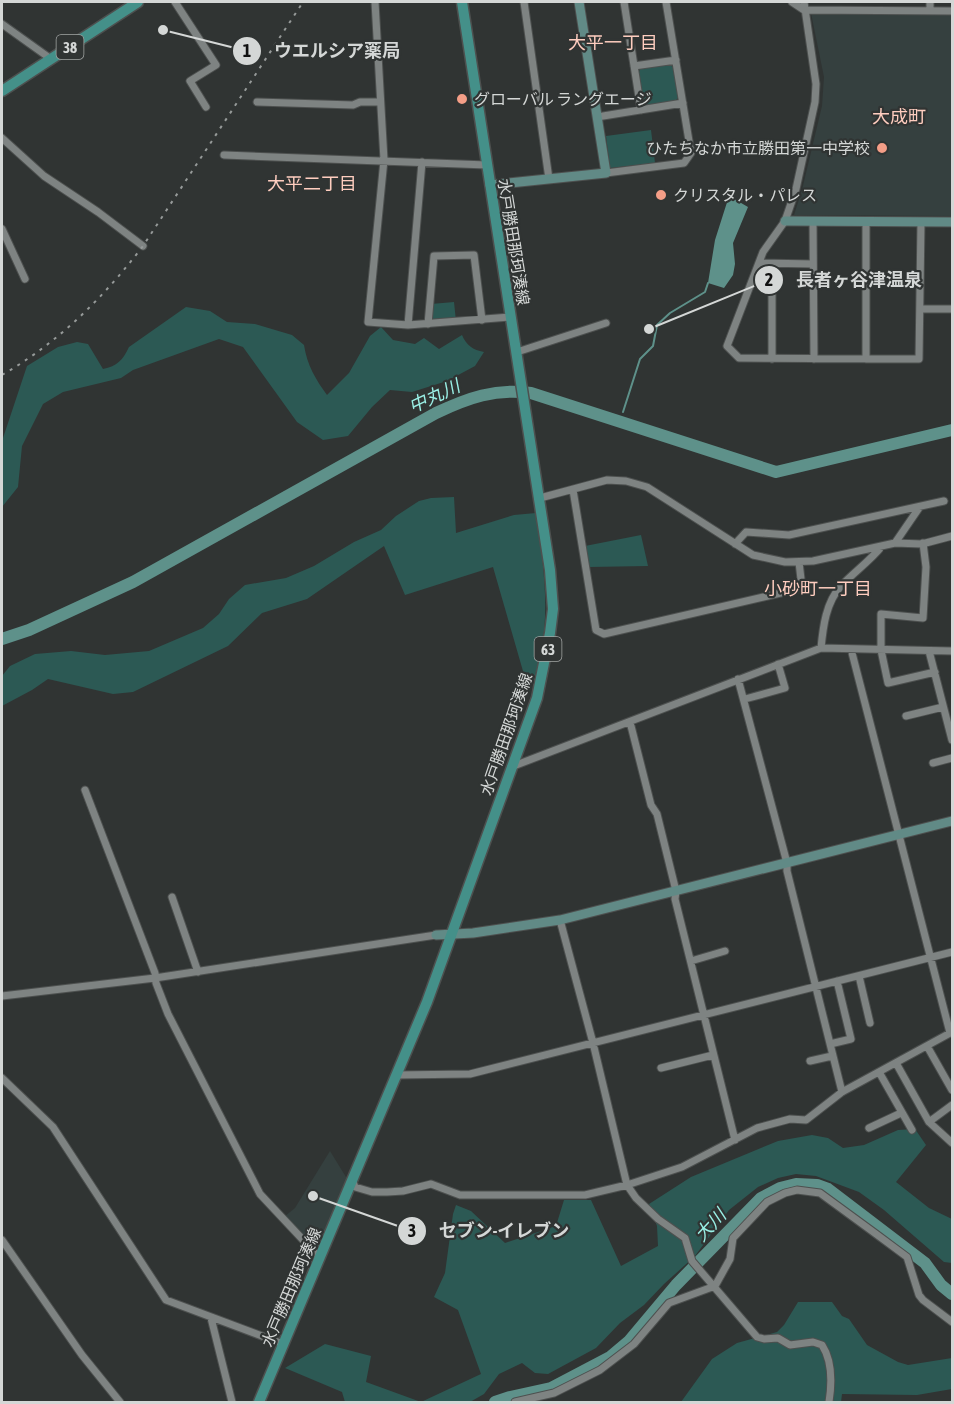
<svg xmlns="http://www.w3.org/2000/svg" width="954" height="1404" font-family="'Asap Condensed','Noto Sans JP',sans-serif">
<style>
.built{fill:#35403f}
.green{fill:#2c5954}
.water{fill:#5e918a}
.lines{fill:none;stroke-linecap:round;stroke-linejoin:round}
.stream{stroke:#5e918a;stroke-width:2}
.river{stroke:#5e918a;stroke-width:12}
.street-casing{stroke:#4d504f;stroke-width:9}
.secondary-casing{stroke:#4d504f;stroke-width:11}
.primary-casing{stroke:#4d504f;stroke-width:13}
.street{stroke:#7e8382;stroke-width:7}
.secondary{stroke:#618a86;stroke-width:9}
.primary{stroke:#449089;stroke-width:10}
.rail{stroke:#969a99;stroke-width:2;stroke-dasharray:3 6;stroke-linecap:butt}
.poi-dot{fill:#f49e87;stroke:#303433;stroke-width:2}
.labels{text-anchor:middle;dominant-baseline:central;stroke-width:4.5;stroke-linejoin:round;paint-order:stroke}
.shield{fill:#303433;stroke:#a3a6a5;stroke-width:1.5}
.shield-label{font-size:15px;font-weight:bold;fill:#d4d7d6}
.poi-label{font-size:16px;fill:#d4d7d6;stroke:#303433;text-anchor:start}
.street-label{font-size:16px;fill:#d4d7d6;stroke:#303433}
.neighbourhood-label{font-size:18px;fill:#fecdbf;stroke:#303433}
.water-label{font-size:18px;font-style:italic;fill:#9af0e6;stroke:#303433}
.leader{fill:none;stroke:#d4d7d6;stroke-width:2}
.callout-dot{fill:#d4d7d6;stroke:#303433;stroke-width:2}
.mark-label{font-size:18px;text-anchor:middle;font-weight:bold;fill:#111}
.callout-label{font-size:18px;text-anchor:middle;font-weight:bold;fill:#d4d7d6;stroke:#303433;stroke-width:4.5;stroke-linejoin:round;paint-order:stroke}
</style>
<rect width="100%" height="100%" fill="#303433"/>
<path class="built" d="M811,13L952,14V216L794,215L802,190L822,106L824,77Z
M330,1151L349,1182L319,1251L284,1217L295,1208Z"/>
<path class="green" d="M669,64L674,68L678,98L675,101L648,106L643,103L639,73L640,68Z
M651,130L655,163L610,168L606,136Z
M454,302L456,321L430,323L431,304Z
M186,307L210,311L227,322L255,324L292,335L304,345C307,365 316,380 327,395L349,373L370,336L381,327L393,340L415,344L424,338L439,349L462,335C466,345 473,350 484,352L475,366L447,381L412,392L390,390L372,407L348,436L323,440L297,422L243,347L219,339L133,370L121,378L63,392L43,404L22,446L18,487L2,507V441L27,366L58,347L77,342L88,344L103,369C117,366 123,360 129,347Z
M454,497L456,533L514,515L536,513C545,575 554,631 529,692L493,567L405,595L384,546L307,599L262,613L228,646L133,692L113,694L48,679L32,690L2,706V676L10,666L35,654L71,651L105,655L149,651L203,628L219,614L229,599L245,585L286,578L314,566L354,542L381,530L396,516L419,501L431,498Z
M641,535L648,566L589,567L585,546Z
M915,1129L926,1145L896,1182L929,1208L952,1219V1263L944,1262L884,1210L859,1192L816,1176L796,1174L778,1178L758,1187L729,1210L695,1256L664,1284L644,1305L620,1323L596,1348L548,1374L535,1373L522,1363L499,1374L484,1394L470,1402H345L342,1392L285,1368L325,1344L371,1356L366,1382L421,1402L481,1374L458,1310L434,1297L445,1273L453,1214L456,1205L471,1211L505,1243L556,1226L564,1200H591L621,1266L658,1246L657,1226L649,1204L691,1177L778,1141L812,1135L828,1138L843,1148L864,1145L898,1130Z
M798,1302H832L842,1316L849,1319L867,1345L898,1362L908,1365L952,1358V1389L917,1395L842,1394L841,1402H681L712,1359L737,1343L777,1332L784,1325Z"/>
<path class="water" d="M729,196L748,207L733,243L735,264L733,275L724,288L708,283L715,240Z"/>
<g class="lines">
<path class="stream" d="M623,412L640,359L653,346L657,325L670,313L705,292L708,283"/>
<path class="river" d="M2,639L29,630L133,582L436,413C468,398 495,388 531,393L776,472L952,430
M495,1402L510,1397L551,1388L610,1357L629,1341L676,1285L761,1198L780,1188L796,1184L817,1185L828,1189L925,1263L941,1285L952,1294"/>
<g class="street-casing">
<path id="street" d="M175,2L216,65L190,81L206,107
M375,2L384,160L368,322L408,325L510,317
M524,2L549,179
M624,2L641,110
M792,2L804,10L952,11
M804,2L816,84L815,102L796,189L785,221L763,252L727,346L739,358L919,359L921,222
M930,2V11
M2,24L51,59
M634,66L676,60
M257,102L353,105L360,102H380
M597,117L683,103
M2,138L44,176L98,212L143,246
M224,155L487,165
M606,173L684,163L691,153L666,2
M813,221L814,359
M2,229L25,279
M759,263L813,264
M772,264V359
M920,309H952
M428,324L434,256L474,255L482,320
M408,325L422,162
M517,352L606,323
M866,359V221
M573,490L596,630L604,634L802,588L799,562
M540,498L607,480L626,481L647,487L753,555L785,562L813,561L895,543L922,544L952,536
M895,543L919,508
M923,543L926,567L923,618L881,614V650L888,683L935,672
M735,544L746,532L789,535L944,501
M821,648C823,627 826,602 841,586C854,572 870,561 882,546
M851,649L950,1033
M929,651L952,740
M738,679L787,863V871L842,1092
M745,699L785,688L778,664
M906,716L943,707
M630,722L651,805L657,814L676,891L675,899L735,1140
M933,763L952,758
M511,767L821,648L952,651
M85,790L155,973L156,983L168,1014L260,1194L320,1258
M172,897L198,972
M560,920L593,1043L627,1185L636,1198L658,1219L685,1238L692,1261L757,1337L764,1339L778,1338L790,1345L813,1342L822,1345C833,1362 832,1383 829,1402
M691,961L725,951
M859,976L870,1023
M2,996L155,978L436,935
M830,1044L851,1039L837,981
M927,1046L952,1090
M810,1061L832,1056
M896,1063L929,1122L952,1143
M661,1068L713,1055
M879,1072L912,1130
M396,1075L470,1074L952,952
M2,1078L53,1127L166,1300L283,1344
M929,1122L952,1105
M869,1128L901,1113
M353,1182L355,1187L372,1192H387L403,1191L431,1184L460,1195H585L627,1185L682,1167L757,1128L790,1119L806,1120L842,1092L952,1032
M2,1240L82,1355L120,1402
M211,1318L232,1402
M515,1402L554,1393L600,1370L634,1344L669,1303L715,1286L730,1259L733,1238L767,1202L785,1193L797,1190L820,1193L876,1234L907,1257L919,1295L923,1300L952,1322"/>
</g>
<g class="secondary-casing">
<path id="secondary" d="M490,185L606,173L579,2
M785,221L952,222
M436,935L473,933L560,920L952,821"/>
</g>
<g class="primary-casing">
<path id="primary" d="M2,91L138,2
M259,1402L427,1002L537,698L550,633L553,609L550,570L462,2"/>
</g>
<use href="#street" class="street"/>
<use href="#secondary" class="secondary"/>
<use href="#primary" class="primary"/>
<path class="rail" d="M2,375C59,342 103,298 143,246L303,2"/>
</g>
<g class="poi-dot">
<circle cx="462" cy="99" r="6"/>
<circle cx="882" cy="148" r="6"/>
<circle cx="661" cy="195" r="6"/>
</g>
<g class="labels">
<g class="shield">
<rect x="56.5" y="35" width="27" height="24" rx="4.5"/>
<rect x="534.5" y="637" width="27" height="24" rx="4.5"/>
</g>
<g class="shield-label">
<text x="70" y="47">38</text>
<text x="548" y="649">63</text>
</g>
<g class="poi-label">
<text x="474" y="99">グローバル ラングエージ</text>
<text x="870" y="148" text-anchor="end">ひたちなか市立勝田第一中学校</text>
<text x="673" y="195">クリスタル・パレス</text>
</g>
<g class="street-label">
<text transform="translate(514 242) rotate(81)">水戸勝田那珂湊線</text>
<text transform="translate(506 734) rotate(-71)">水戸勝田那珂湊線</text>
<text transform="translate(291 1287) rotate(-67)">水戸勝田那珂湊線</text>
</g>
<g class="neighbourhood-label">
<text x="613" y="42">大平一丁目</text>
<text x="899" y="116">大成町</text>
<text x="312" y="183">大平二丁目</text>
<text x="818" y="588">小砂町一丁目</text>
</g>
<g class="water-label">
<text transform="translate(434 396) rotate(-25)">中丸川</text>
<text transform="translate(710 1225) rotate(-47)">大川</text>
</g>
</g>
<path class="leader" d="M163 30L247 51M649 329L769 280M313 1196L412 1231"/>
<g class="callout-dot">
<circle cx="163" cy="30" r="6"/>
<circle cx="649" cy="329" r="6"/>
<circle cx="313" cy="1196" r="6"/>
<circle cx="247" cy="51" r="15"/>
<circle cx="769" cy="280" r="15"/>
<circle cx="412" cy="1231" r="15"/>
</g>
<g class="mark-label">
<text x="247" y="57">1</text>
<text x="769" y="286">2</text>
<text x="412" y="1237">3</text>
</g>
<g class="callout-label">
<text x="337" y="57">ウエルシア薬局</text>
<text x="859" y="286">長者ヶ谷津温泉</text>
<text x="504" y="1237">セブン-イレブン</text>
</g>
<rect width="954" height="1404" fill="none" stroke="#d4d7d6" stroke-width="6"/>
</svg>
